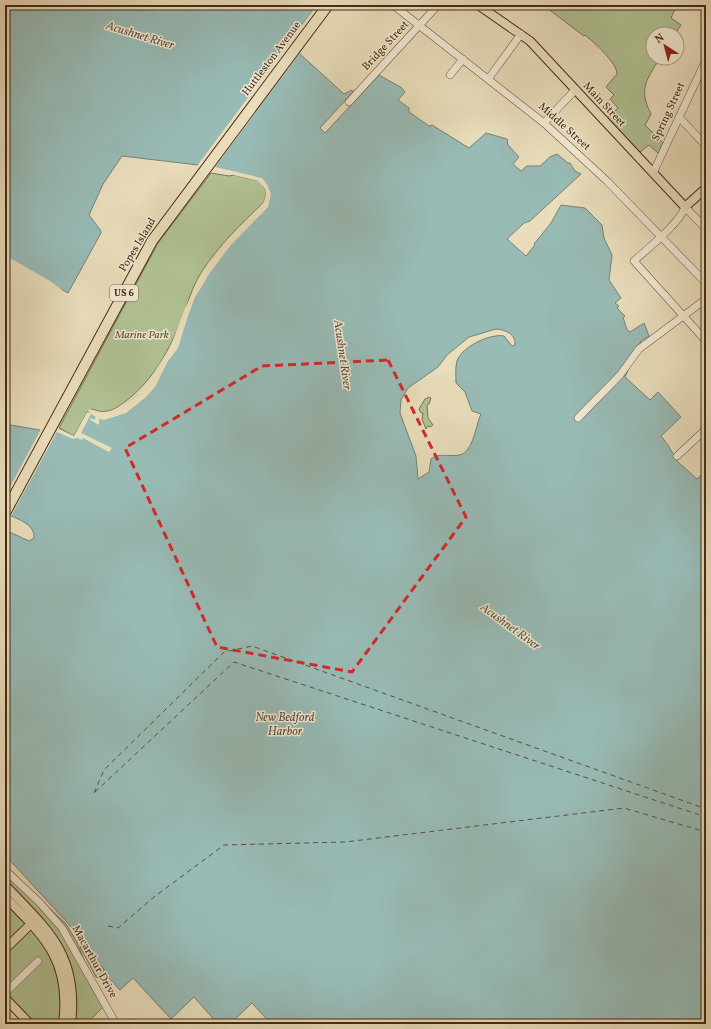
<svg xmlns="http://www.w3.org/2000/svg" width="711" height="1029" font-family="Vollkorn,serif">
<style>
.green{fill:#b1c294;stroke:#7c7654}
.water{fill:#98bbb6;stroke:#788175;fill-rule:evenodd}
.pier{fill:#e9ddbb}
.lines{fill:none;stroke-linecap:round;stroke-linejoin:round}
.ferry{stroke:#5b4e3c;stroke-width:1;stroke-dasharray:5 4;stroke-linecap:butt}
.minor-casing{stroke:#70573e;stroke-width:8}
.major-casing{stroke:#472a14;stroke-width:10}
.highway-casing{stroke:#472a14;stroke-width:12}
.minor{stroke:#f1e9d3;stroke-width:7}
.major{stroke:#e9ddbb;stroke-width:8}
.highway{stroke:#e9ddbb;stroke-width:10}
.marked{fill:none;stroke:#d62828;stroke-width:3;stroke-dasharray:8 5;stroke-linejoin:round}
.labels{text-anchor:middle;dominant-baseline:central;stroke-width:3;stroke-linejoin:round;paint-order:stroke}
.shield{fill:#f1e9d3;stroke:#7a634d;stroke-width:1}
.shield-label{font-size:10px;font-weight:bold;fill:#472a14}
.street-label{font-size:11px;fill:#472a14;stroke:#f1e9d3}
.park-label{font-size:11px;font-style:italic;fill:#5c482e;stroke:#f1e9d3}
.water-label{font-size:12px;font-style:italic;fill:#5b4e3c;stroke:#f1e9d3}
</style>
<rect width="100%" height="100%" fill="#e9ddbb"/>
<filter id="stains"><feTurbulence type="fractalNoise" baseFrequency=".005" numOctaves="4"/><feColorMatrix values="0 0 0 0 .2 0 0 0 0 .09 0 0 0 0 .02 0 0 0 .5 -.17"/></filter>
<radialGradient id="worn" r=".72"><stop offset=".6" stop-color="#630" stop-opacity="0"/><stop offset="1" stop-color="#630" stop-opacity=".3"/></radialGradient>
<path class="green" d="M543,5H677L671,18L681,25L675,34H653V58H660C647,79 638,89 651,114L645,125L663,143L658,153L649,145L640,152L607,118L618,108L610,99L614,95L606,87L617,74C617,63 594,42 585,35L584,36Z
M211,173L229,176L234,175L259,181L265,189L266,194L264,202C241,224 217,247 201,273C192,287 188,303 182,318C169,351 154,379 126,401C116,409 105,415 93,409L87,412L74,436L59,428L158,243Z
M429,397L431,398L429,404L427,405L428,418L433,425L430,427L428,426L426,429L422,419L423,413H421L419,409L425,399Z
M5,865L66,924L77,942L84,960L107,1003L86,1024H33L5,994Z
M82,946L104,969V973L99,978L96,977L80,947Z"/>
<path class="water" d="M5,5H317L288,43L344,94L352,90L353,92L320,128L325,133L379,75L402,88L405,92L398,100L409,108V112L429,126L432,125L469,148L486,133L507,139L508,145L519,157L513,164L521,171L527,166H540L550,157L557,154L568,163H570L575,171L581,174L530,221L524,223L507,239L526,256L535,245L534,244L551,223L561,205L585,208L602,225L604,238L612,255L609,280L621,298L615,303L619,306L617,308L625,316L623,317L627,330L630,332L644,323L649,336L641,341L625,377L650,400L658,392L681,417L661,436L668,445L677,461L697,479L706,471V1024H271L252,1003L230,1024H218L194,997L171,1019L133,978L120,990L104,973V969L82,946L86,943L5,855V530L29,541L34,538C35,523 16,519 5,513V424L40,430L53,438L59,428L74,436L88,411L99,415L117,412L148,386L175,342L214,257L266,203L268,192L261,181L198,165L122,156L103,184L89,215L101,231V233L68,293L5,257ZM496,329C506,330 516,334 515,345L512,346L504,336C491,333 461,347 457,361C455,367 456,376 456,383L465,392L472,411L481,414C476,425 475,439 468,449C459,462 442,450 431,459L429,472L418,479L416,456L400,413L401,400L408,388L438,367L447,355L469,337Z"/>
<path class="pier" d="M317,5H319L291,43L301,52L215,167L262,178L267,184L271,194L268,207L230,246L209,274L195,298L188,316L178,348L168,361L155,387L146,397L126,413L104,420L99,419V425L90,420L91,418L94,420L96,417L91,414L81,433L112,448L109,452L83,438L82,440L77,438L73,439L57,432L10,518L5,515V496L41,429L52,435L59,427V429L74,436L87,412L91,414L88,411L89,409L100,413L112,412L123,406L136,396L146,385L170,348L185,308L209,262L264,202L266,194L265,189L258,181L197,166Z
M5,255L50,281L64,291L20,269L5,258Z"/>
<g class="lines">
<path class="ferry" d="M95,792L234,662L706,817
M94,793L104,770L224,652L252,646L706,809
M108,926L118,928L154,897L224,845L345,842L624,808L706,832"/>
<g class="minor-casing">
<path id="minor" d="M393,5L544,123L607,181L706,283
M450,75L463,59
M489,78L521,34
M349,102L438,5
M679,117L706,146
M544,123L575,90
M653,173L706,60
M685,207C680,223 647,249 634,261L706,341
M685,207L706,229
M578,418L620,375L639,349L706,299
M677,456L706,429
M5,870L39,902L62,928L116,1024
M5,993L38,961"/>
</g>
<g class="major-casing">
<path id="major" d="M478,5L530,41L685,207L706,188
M5,885C49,931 79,955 71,1024
M5,897C46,938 71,962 63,1024
M5,949L35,920
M5,998L30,1024"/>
</g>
<g class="highway-casing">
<path id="highway" d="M5,513L152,241L328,5"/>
</g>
<use href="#minor" class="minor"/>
<use href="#major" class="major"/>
<use href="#highway" class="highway"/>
</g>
<path class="marked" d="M388,360L466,517L352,672L217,647L125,448L262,366Z"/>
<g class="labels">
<rect class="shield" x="110" y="285" width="28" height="16" rx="3"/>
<g class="shield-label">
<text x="124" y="293">US 6</text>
</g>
<g class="street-label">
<text transform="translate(386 46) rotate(-47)">Bridge Street</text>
<text transform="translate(272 59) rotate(-53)">Huttleston Avenue</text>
<text transform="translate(604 105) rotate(47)">Main Street</text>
<text transform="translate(669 112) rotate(-65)">Spring Street</text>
<text transform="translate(564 127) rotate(42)">Middle Street</text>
<text transform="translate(138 245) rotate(-59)">Popes Island</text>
<text transform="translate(94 962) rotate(61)">Macarthur Drive</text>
</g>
<g class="park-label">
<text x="142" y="335">Marine Park</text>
</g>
<g class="water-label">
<text transform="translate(140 36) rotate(17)">Acushnet River</text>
<text transform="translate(342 355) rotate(82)">Acushnet River</text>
<text transform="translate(510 627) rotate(36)">Acushnet River</text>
<text x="285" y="718">New Bedford<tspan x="285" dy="14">Harbor</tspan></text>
</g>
</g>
<rect width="711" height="1029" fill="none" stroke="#e9ddbb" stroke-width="20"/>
<rect x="6" y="6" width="699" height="1017" fill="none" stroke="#472a14" stroke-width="2"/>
<rect x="10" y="10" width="691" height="1009" fill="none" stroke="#472a14"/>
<g transform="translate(665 46) rotate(324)"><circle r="19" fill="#f1e9d3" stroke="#ad9d87"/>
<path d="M0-3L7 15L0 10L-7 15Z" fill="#8f2418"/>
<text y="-6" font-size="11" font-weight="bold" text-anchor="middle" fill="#472a14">N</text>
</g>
<rect width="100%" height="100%" filter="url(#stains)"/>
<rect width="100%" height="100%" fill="url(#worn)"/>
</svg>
